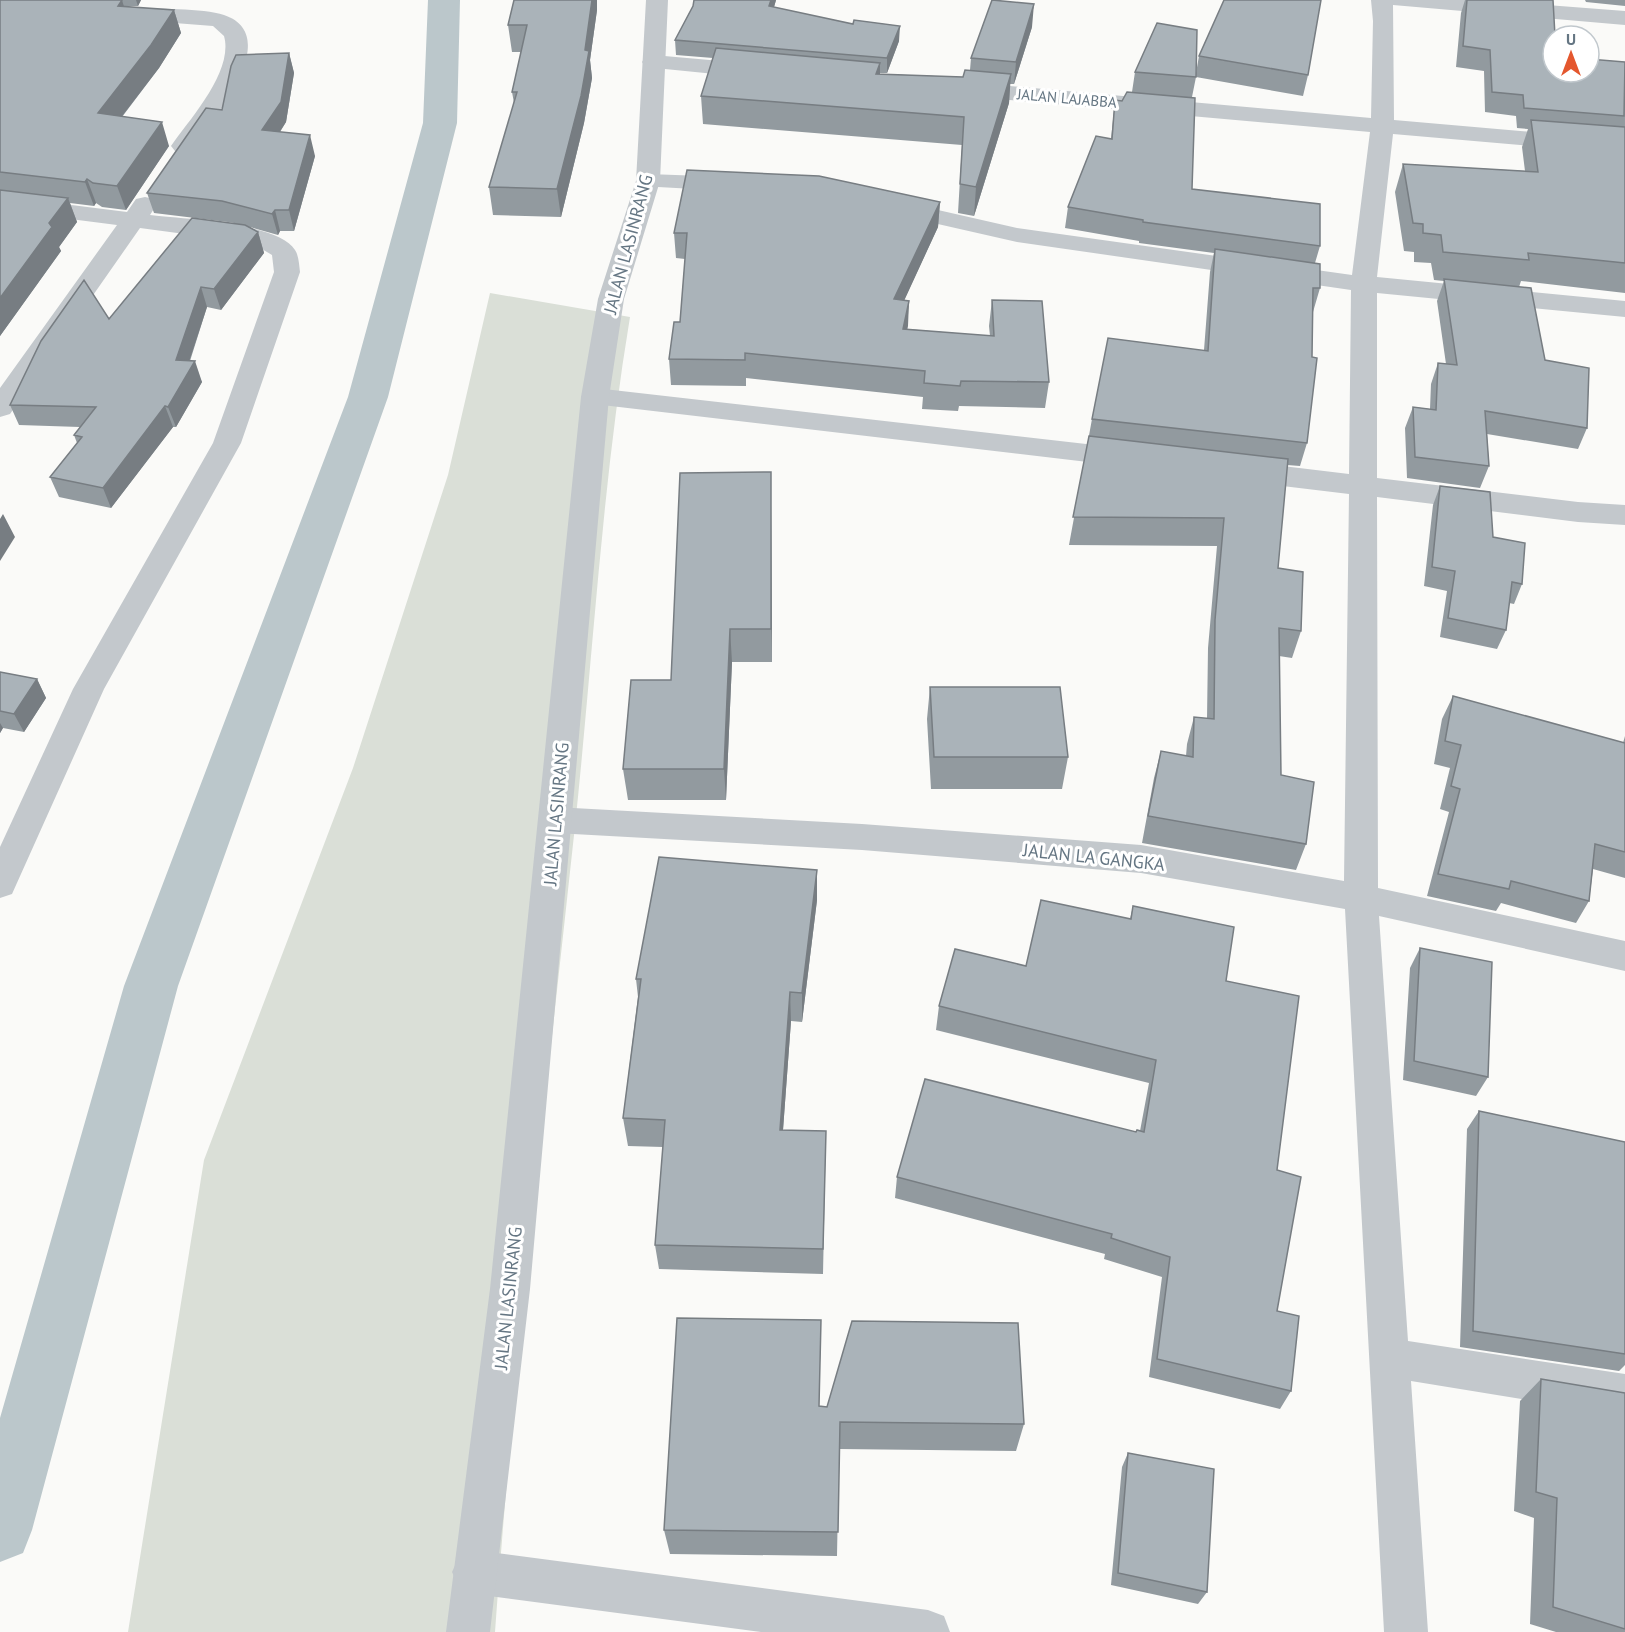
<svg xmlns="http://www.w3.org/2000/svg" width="1625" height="1632" font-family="'PT Sans',sans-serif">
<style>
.green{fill:#dadfd7}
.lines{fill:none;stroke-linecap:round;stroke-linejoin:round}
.canal{fill:#bbc7cb;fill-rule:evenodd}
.minor{fill:#c3c8cc;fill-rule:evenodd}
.tertiary{fill:#c3c8cc;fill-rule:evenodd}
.wall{fill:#929a9f}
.shaded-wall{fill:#777d82}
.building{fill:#aab3b9;stroke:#777d82;stroke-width:1.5}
.labels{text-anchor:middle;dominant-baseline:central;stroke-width:6;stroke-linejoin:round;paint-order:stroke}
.far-street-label{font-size:15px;fill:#657683;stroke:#fff}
.street-label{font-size:18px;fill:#657683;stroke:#fff}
</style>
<rect width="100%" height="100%" fill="#fafaf8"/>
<path class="green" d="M490,293L630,317C602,485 593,656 575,826C546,1094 514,1363 495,1632H128L204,1160L353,768L448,475Z"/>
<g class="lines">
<path class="canal" d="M428,0H460L457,123L388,397L178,986L32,1530L23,1553L0,1562V1418L124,986L348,397L423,123Z"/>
<path class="minor" d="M1371,0H1481L1625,11V25L1393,5L1394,120L1625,140V154L1393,134L1377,277L1625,301V317L1377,293V478L1578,502L1625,505V525L1578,522L1377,497L1378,888L1625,941V971L1379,916L1408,1341L1625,1374V1416L1411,1381L1428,1632H1384L1345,909L1141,873L862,850L555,833L543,829L538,820L543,811L555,807L862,824L1141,845L1344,881L1349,494L1241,481L1231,478L1227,471L1231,464L1241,461L1349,474L1351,290L1017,242L885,212L882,207L885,202L894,200L1017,228L1352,275L1370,132L965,96L957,94L954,89L957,84L965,82L1371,118L1373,21Z
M131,8C155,9 203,8 224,15C286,36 210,124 191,151L183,153L175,151L171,146C190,119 234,71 224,36L213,26L123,19L120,14L123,9Z
M653,55L755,64L763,66L766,71L763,76L755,78L645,67L642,62L645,57Z
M648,174L730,177L739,179L742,184L739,189L730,191L640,186L636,181L640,176Z
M0,196L127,212L136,199L145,197L154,199L157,204L150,215C181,219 278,222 295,250C299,256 299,265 300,272L241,443L104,689L12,894L0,898V847L73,689L213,443L274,272L272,255L252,243L140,228L10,414L0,417V388L117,225L0,210Z
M595,388L1130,449L1140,451L1144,458L1140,465L1130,467L585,403L581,397L585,391Z
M474,1550L928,1610L944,1616L950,1632H761L474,1594L459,1587L452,1572L459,1557Z"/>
<path class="tertiary" d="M646,0H668L660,181L624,299L609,397L530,1289L490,1632H446L490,1289L581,397L598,299L636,181Z"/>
</g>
<path class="wall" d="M0,0H141L138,6H124V7L174,10L181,33L159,68L122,117L169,146L126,210L102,207L96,203L94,206L70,203L77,222L59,247L61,251L0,336Z
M514,0H597V10L590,60L592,78L584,123L561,217L493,215L489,187L514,103L512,92L521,52H512L508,25Z
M694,0H776L774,7L899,41L887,73H880V74L963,77L970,70L971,58L1032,27L1014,84H1010L1009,103L974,216L958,213L962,145L703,124L701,96L713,58L676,55L675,40L693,6Z
M1465,0H1553V72L1625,62V293L1521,281L1519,287L1545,360L1587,428L1578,449L1487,434L1489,466L1480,488L1407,478L1405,428L1413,407L1430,409L1431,384L1438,363L1446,364L1437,301L1444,281L1434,280L1431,263L1414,262V252L1404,251L1395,192L1403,164L1525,171L1522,147L1528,129L1517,128L1516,116L1485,112L1484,71L1456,67L1461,13Z
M1585,0H1625V6L1586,2Z
M289,53L294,73L286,122L280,132L315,156L294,231H280L278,235L250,227L258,232L264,253L221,310L207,307L190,361L202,382L176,427H173L111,508L59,497L50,477L77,443L74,435L80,427L19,425L10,405L109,319L234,223L228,222L154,213L147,193L222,110Z
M1199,56L1308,75L1303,96L1196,77L1192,97V189L1320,246L1315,263L1320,288L1313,312L1307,443L1300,466L1287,465L1278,568L1301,631L1292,658L1279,656L1281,775L1306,844L1296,870L1142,843L1154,778L1161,751L1186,756L1187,744L1194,717L1207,719L1208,648L1217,546L1069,545L1092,419L1204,350L1210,272L1214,253L1139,243V241L1065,228L1068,207L1111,139L1115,100L1122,101L1132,92L1135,72L1196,73Z
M940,202L938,227L904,300L909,301L907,329L990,336L989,326L992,300L1049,382L1045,408L959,406L958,411L922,409L923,397L746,378V386L671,385L669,359L680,322L685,259L676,258L674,233Z
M1440,486L1493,537L1522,584L1514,604L1509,603L1506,630L1497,649L1440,637L1447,591L1424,586L1433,505Z
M771,505L772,662H732L726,800H628L623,769L671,680Z
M0,672L37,679L46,698L24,732L3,728L0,733Z
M930,687L1068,757L1062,789H931L927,719Z
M1453,696L1623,743L1625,736V878L1593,869L1589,901L1576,923L1501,903L1496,911L1427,896L1449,812L1440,809L1450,768L1434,764L1442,719Z
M817,870V900L802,1022L791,1021L783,1130L826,1131L823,1274L659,1269L655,1245L663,1147L628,1146L623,1118L638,997L636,979Z
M1133,906L1226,981L1277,1170V1311L1291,1391L1280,1409L1149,1377L1162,1277L1104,1259L1105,1254L895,1198L897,1177L1140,1131L1149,1083L936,1030L939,1006L1026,966L1130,919Z
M1420,948L1488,1077L1476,1096L1403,1080L1410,968Z
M1479,1111L1625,1142V1365L1619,1371L1460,1347L1467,1129Z
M821,1320L819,1406L1024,1424L1016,1451L839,1449L837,1556L670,1554L664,1530Z
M1541,1379L1625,1393V1632H1556L1530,1624L1534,1518L1514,1511L1520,1401Z
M1128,1453L1207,1592L1198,1604L1111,1585L1122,1467Z"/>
<path class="shaded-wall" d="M122,0L129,23L118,6Z
M136,0H141L138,6Z
M590,0H597V10L590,60L592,78L584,123L561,217L557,189L585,50Z
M771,0H776L770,21L769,6Z
M1034,4L1032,27L1014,84L1016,62Z
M174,10L181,33L159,68L106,137L98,113Z
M900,26L899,41L887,73V58Z
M289,53L294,73L286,122L268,150L262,130Z
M880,63V91L876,74Z
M1011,74L1009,103L974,216L976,187Z
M162,122L169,146L126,210L117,186Z
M310,135L315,156L294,231L289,210Z
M87,179L96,203L94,206L85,182Z
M68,198L77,222L59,247L61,251L0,336V298L49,223Z
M940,202L938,227L893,325L894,299Z
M275,210L280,231L278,235L272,214Z
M258,232L264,253L221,310L214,289Z
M201,287L207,307L183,380L176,360Z
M909,301L908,326L902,354L903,329Z
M195,361L202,382L176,427L168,407Z
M165,406L173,427L111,508L103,488Z
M771,472V505L772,662L771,629Z
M3,514L15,537L0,561V519Z
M730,629L732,662L726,800L724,769Z
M37,679L46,698L24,732L14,714Z
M0,723L3,728L0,733Z
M817,870V900L802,1022V993Z
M790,992L791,1021L781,1157L780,1130Z"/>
<path class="building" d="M0,0H122L118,6L174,10L151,45L98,113L162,122L117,186L93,183L87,179L85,182L0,172Z
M514,0H592L585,50L589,51L581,96L557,189L489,187L517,92H512L527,25H508Z
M694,0H771L769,6L853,24L854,20L900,26L887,58L675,40L693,6Z
M992,0L1034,4L1016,62L971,58Z
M1224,0H1321L1308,75L1199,56Z
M1467,0H1553L1555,36H1553V72H1589V59L1625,62L1624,116L1524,108L1523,95L1492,92L1490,50L1463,46Z
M1157,23L1197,30L1196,77L1135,72Z
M716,48L880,63L876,74L963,77L965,70L1011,74L976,187L960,184L964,117L701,96Z
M289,53L281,102L262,130L310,135L289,210H275L272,214L222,201L147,193L206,108L222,110L231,66L236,55Z
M1127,92L1195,98L1192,189L1320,204V246L1143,222V220L1068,207L1096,136L1112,139L1115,100L1122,101Z
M1531,120L1625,127V263L1528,253L1529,260L1443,252L1441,235L1423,233V224L1413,223L1403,164L1538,172Z
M687,170L819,176L940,202L894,299L909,301L903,329L994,336L992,300L1042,301L1049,382L961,381L960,386L924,383L925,371L745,353V360L669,359L674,322H680L687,233H674Z
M0,190L68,198L49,223L52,227L0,298Z
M192,218L245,225L258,232L214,289L201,287L176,360L195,361L168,407L165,406L103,488L50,477L82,437L74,435L96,407L10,405L41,341L84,280L109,319Z
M1215,249L1320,264V288H1313L1312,357L1317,358L1307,443L1092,419L1108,338L1208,351Z
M1444,279L1531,288L1545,360L1589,368L1587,428L1485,411L1489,466L1415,457L1413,407L1436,410L1438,363L1457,365Z
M1089,436L1288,459L1278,568L1303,572L1301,631L1279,628L1281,775L1314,782L1306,844L1148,816L1161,751L1193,757L1194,717L1214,719L1215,620L1224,518L1073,517Z
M771,472V629H730L724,769H623L631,680H671L680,473Z
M1440,486L1490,492L1493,537L1525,543L1522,584L1512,582L1506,630L1448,618L1455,571L1432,567Z
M0,672L37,679L14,714L0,711Z
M930,687H1060L1068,757H934Z
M1453,696L1625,743V852L1595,844L1589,901L1511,881L1509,889L1438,874L1460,789L1451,786L1461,745L1445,741Z
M659,857L817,870L802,993L790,992L780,1130L826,1131L823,1249L655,1245L665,1120L623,1118L641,979H636Z
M1041,900L1131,919L1133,906L1234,927L1226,981L1299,996L1277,1170L1301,1177L1277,1311L1299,1316L1291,1391L1157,1359L1170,1257L1111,1238L1112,1234L897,1177L925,1079L1136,1132L1137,1130L1144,1132L1156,1060L939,1006L955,949L1026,966Z
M1420,948L1492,962L1488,1077L1414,1061Z
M1479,1111L1625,1142V1354L1473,1331Z
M677,1318L821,1320L819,1406L827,1407L852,1321L1018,1323L1024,1424L840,1422L838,1532L664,1530Z
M1541,1379L1625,1393V1629L1553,1607L1557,1498L1536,1492Z
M1128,1453L1214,1469L1207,1592L1118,1573Z"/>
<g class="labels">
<g class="far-street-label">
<text transform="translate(1067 98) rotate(5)">JALAN LAJABBA</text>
</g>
<g class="street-label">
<text transform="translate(628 244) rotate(-75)">JALAN LASINRANG</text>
<text transform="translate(556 814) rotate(-85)">JALAN LASINRANG</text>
<text transform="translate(1094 857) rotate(6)">JALAN LA GANGKA</text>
<text transform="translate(508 1298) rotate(-84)">JALAN LASINRANG</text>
</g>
</g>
<g transform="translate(1571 54)"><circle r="28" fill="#ffffff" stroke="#c1c8cd" stroke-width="1.5"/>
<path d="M0-4.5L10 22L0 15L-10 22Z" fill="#e4572e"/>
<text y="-9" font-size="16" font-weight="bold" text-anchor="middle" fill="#657683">U</text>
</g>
</svg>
